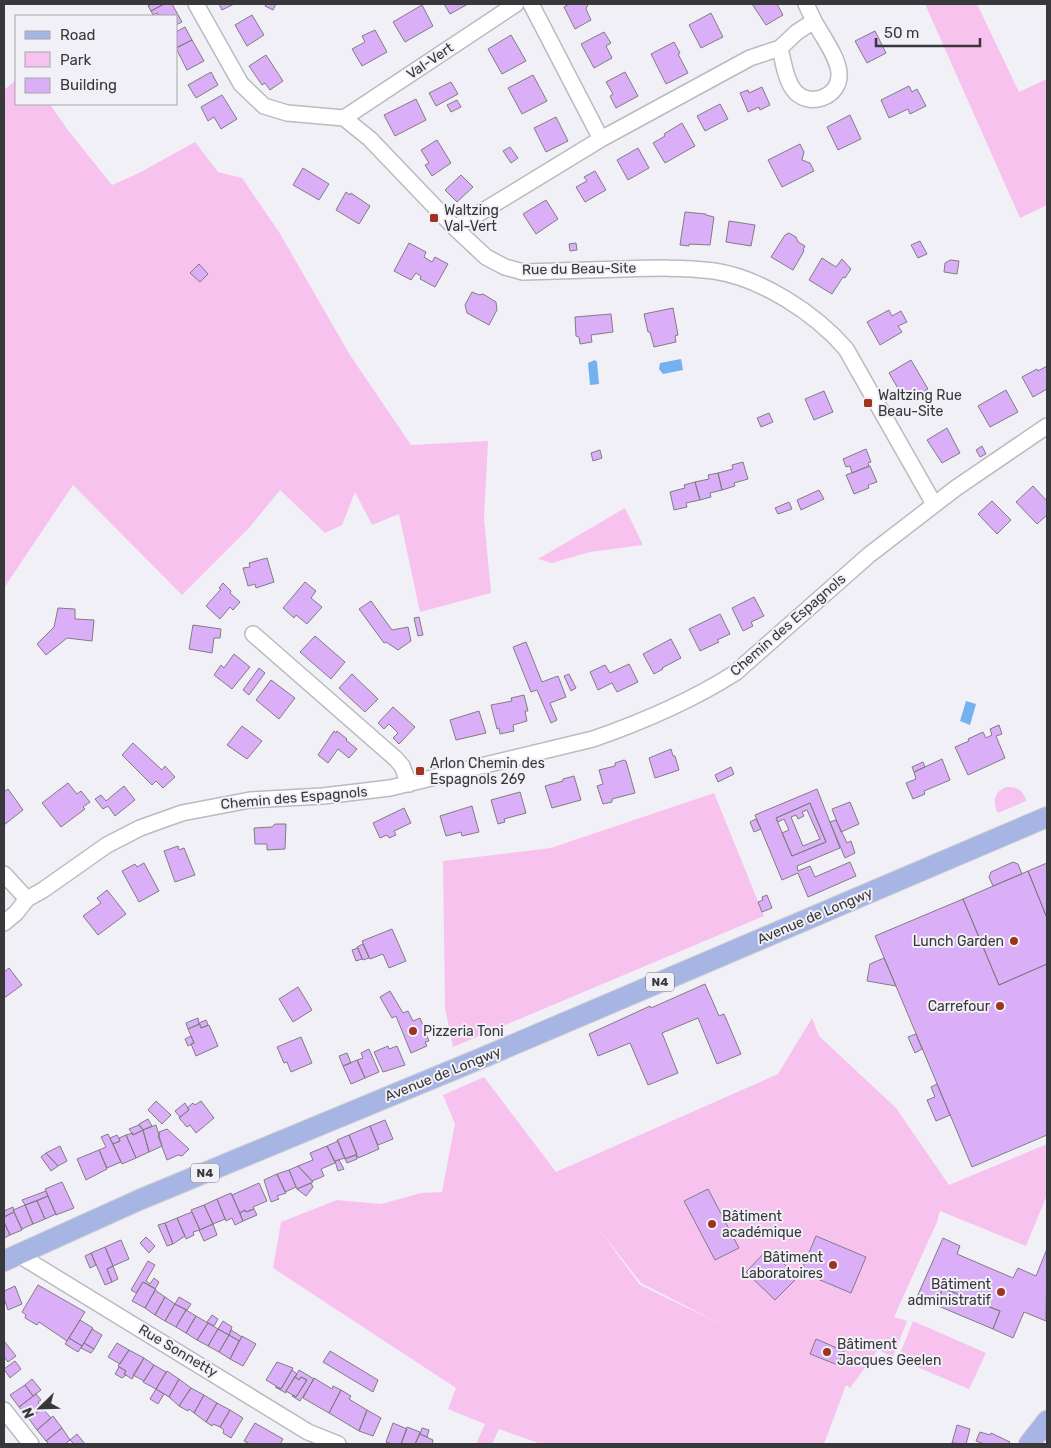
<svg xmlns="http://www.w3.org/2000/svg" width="1051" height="1448" font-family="Rubik,sans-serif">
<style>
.green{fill:#f8c2ef;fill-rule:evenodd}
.water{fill:#73b1ef}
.building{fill:#dbaff8;stroke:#807d82;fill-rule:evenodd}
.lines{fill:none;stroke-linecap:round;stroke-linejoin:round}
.minor-casing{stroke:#bbbac0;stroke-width:18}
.major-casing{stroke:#cfcfd0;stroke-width:22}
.minor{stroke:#fff;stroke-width:15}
.major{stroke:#a7b5e5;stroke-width:20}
.poi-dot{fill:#9d341d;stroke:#f1f0f6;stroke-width:2}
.labels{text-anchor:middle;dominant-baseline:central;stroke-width:4;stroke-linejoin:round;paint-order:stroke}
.shield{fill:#f1f0f6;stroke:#706e72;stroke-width:1}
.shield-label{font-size:12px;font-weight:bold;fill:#38373a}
.street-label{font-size:14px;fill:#38373a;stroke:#f1f0f6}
.poi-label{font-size:14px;fill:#38373a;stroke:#f1f0f6;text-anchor:start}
</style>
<rect width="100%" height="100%" fill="#f1f0f6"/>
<path class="green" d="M925,4H977L1019,92L1047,79V205L1020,218Z
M16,80V104H50L67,129L112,185L139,173L195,142L218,172L242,178L279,232L350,355L411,445L488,441L484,518L491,593L420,612L399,514L372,525L355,492L342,525L325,533L280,490L249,528L182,595L73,485L4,588V90Z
M625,508L643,545L590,552L552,563L538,559Z
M1007,787C1017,787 1022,790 1026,799V801L998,813C992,802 994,791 1007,787Z
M714,793L764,916L453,1047L445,1008L443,861L551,848Z
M812,1018L819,1036L896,1108L949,1185L1047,1144V1195L1026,1246L940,1211L937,1222L894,1317L907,1321L893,1357L878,1350L850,1388L846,1385L824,1444H541L499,1429L492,1444H476L485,1424L448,1409L456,1388L273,1268L281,1222L337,1200L381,1204L421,1193L442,1192L455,1124L443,1095L484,1077L556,1172L778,1074ZM598,1228L641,1283L723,1325L640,1285Z
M913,1321L986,1353L969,1389L898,1359Z"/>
<path class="water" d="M681,359L683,370L663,374L659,369L660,363Z
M595,360L597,362L599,384L590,385L588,363Z
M966,701L976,704L970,725L960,721Z"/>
<path class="building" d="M152,4H164L151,11L148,6Z
M164,4H172L182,22L176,25V16H159L157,13L153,15L151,11Z
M219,4H234L222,10Z
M266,4H276L273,10L265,6Z
M444,4H468L450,14Z
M569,4H588L586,9L591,20L575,29L564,7Z
M752,4H777L783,15L766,25Z
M422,5L433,26L405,42L393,22Z
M711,13L723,37L701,48L689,25Z
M252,15L264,35L247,46L235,25Z
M185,27L192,40L176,48V32Z
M375,30L387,52L362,66L352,49L365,42L362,36Z
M875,31L886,53L867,63L855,41Z
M604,32L611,43L606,46L612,58L594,68L581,44Z
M511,35L526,61L502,74L488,49Z
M192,40L204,61L187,70L176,48Z
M674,42L680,53L678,54L688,73L666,84L651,54Z
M266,55L283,81L270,90L265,83L262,85L249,66Z
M211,72L218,85L196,98L188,85Z
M625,72L638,96L616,108L610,96L613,94L606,82Z
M533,75L547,101L522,114L508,88Z
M451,82L458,94L436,106L429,93Z
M909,86L912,92L917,89L926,106L910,114L908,109L889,118L881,100Z
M762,87L770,105L760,110L759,107L748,112L740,93L748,90L749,93Z
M222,95L237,119L221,129L214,117L208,121L201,107Z
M416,99L426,120L395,136L384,115Z
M457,100L461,107L451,112L447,105Z
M720,104L728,119L705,131L697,116Z
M850,115L861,139L838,150L827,127Z
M556,117L568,141L546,152L534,128Z
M682,123L695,146L665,163L653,143L665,136L664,134Z
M437,140L451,163L432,176L425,165L429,163L421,150Z
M800,144L804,152L802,160L810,163L814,171L782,187L768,160Z
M510,147L518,158L511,163L503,151Z
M638,148L649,168L628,180L617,160Z
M303,168L329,184L319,200L293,185Z
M595,171L606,190L585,202L576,187L587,181L584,177Z
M461,175L473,187L457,202L445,190Z
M346,192L350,195L351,193L370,206L359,224L336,210Z
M546,200L558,219L536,234L523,214Z
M685,212L706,214V215L714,217L710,245L689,244V246L680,245Z
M729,221L755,225L751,246L726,242Z
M789,233L796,237L798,242L805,246L803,250L804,251L793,270L771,257L785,235Z
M920,241L927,254L918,258L911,245Z
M409,243L426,252L424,257L432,262L435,257L448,264L435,287L420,279L421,276L416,273L411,280L394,271Z
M576,243L577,250L570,251L569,244Z
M822,258L836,267L842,259L851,269L845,278L843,277L832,294L809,280Z
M950,260L959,261L957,274L944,272L945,263Z
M199,264L208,274L200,282L190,273Z
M472,292L479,295L483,294L496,302L497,310L489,325L467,313L465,305Z
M673,308L678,335L675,336L676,342L654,347L650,332H648L644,314Z
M889,310L892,316L901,311L907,322L898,326L902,332L880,345L867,322Z
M611,314L613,332L591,335L592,342L580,344L579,337L576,336L575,317Z
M911,360L928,389L906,402L889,373Z
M1047,366V389L1033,397L1022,377L1037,369L1038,371Z
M1006,390L1018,412L990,427L978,406Z
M824,391L833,412L814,420L805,399Z
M769,413L773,422L761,427L757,418Z
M947,428L960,453L942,463L927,440Z
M982,446L986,454L980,457L976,450Z
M866,449L871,462L868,463L869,466L852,473L850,466L846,467L843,459Z
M600,450L602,458L593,461L591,453Z
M743,462L748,479L734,483L735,486L722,490L718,473L733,469L732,465Z
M870,466L877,482L868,485L869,488L854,494L846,475Z
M718,473L722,490L710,493L711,497L700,500L695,482L709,479L708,475Z
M695,482L700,500L686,503L687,507L674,510L670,492L685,488L684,485Z
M1033,486L1047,501V515L1037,524L1016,502Z
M819,490L824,499L801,510L797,500Z
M992,501L1011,520L997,534L978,514Z
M789,502L792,509L778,514L775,508Z
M267,558L274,582L256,588L255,584L248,586L243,568L250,567L249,563Z
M305,582L316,591L311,598L322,607L307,624L296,615L294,618L283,608Z
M223,583L231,591L230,593L240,602L233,610L230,607L220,619L206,606L221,589L219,588Z
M754,597L764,616L751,622L753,626L743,631L732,608Z
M371,601L392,630L408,627L411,641L398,650L386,642L384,643L359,609Z
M58,608L75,609V619L94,620L92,641L67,638L46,655L37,644L54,627Z
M720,614L730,634L717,640L719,642L700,651L689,629Z
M419,617L423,635L418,636L414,618Z
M193,625L221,629L220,638H214L212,653L189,649Z
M315,636L345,662L331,679L300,652Z
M671,639L681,658L662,668L663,669L654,674L643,654Z
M526,642L542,682L558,676L566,697L550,703L557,720L551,723L537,690L531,692L513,647Z
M234,654L250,667L232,689L214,675L221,665L224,668Z
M629,664L638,682L617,692L612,683L598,690L590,672L605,665L610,673Z
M259,668L265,673L249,695L243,690Z
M352,674L378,699L365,712L339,688Z
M569,674L576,688L571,691L564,676Z
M271,680L295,698L279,719L256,700Z
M524,695L528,711H525L527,721L513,725L514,731L500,734L499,728L497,729L491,705L512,701L511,698Z
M393,707L415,727L399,744L393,738L398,733L389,724L384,729L378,723Z
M479,711L486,733L456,740L450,720Z
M999,725L1002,734L996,736L1005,758L968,775L955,747L969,741L968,739L983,732L986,738L992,735L990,729Z
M242,726L262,741L247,759L227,745Z
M334,731L336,733L337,731L347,739L346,740L357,749L349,758L338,749L328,763L318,755Z
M133,743L162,770L165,766L175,777L163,788L156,781L152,785L122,755Z
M671,749L673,756H675L679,770L655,778L649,758Z
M942,759L950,780L924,791L925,794L913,799L906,783L916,779L914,772Z
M624,760L626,761L635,793L612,799V802L603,804L597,786L603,784L599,770L615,766V763Z
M923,762L925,767L914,772L912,767Z
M731,767L734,774L718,782L715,775Z
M574,776L581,800L552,808L545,786L563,781V779Z
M68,783L77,794L81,791L90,802L83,807L85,809L61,827L42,803Z
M124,786L135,800L115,816L108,806L103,809L95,799L101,795L106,801Z
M8,789L23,810L4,825V792Z
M817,789L840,848L797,866L798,871L810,866L815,877L850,862L856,876L808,897L798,873L782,880L755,815ZM810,803L826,842L792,856L776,818Z
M520,792L526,813L504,819L505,822L498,824L491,800Z
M850,802L859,824L841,832L832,809Z
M810,803L826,842L792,856L782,833L789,830L784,819L778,822L776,818ZM807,810L820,839L803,846L791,817L796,815L798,819L804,816L802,812Z
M472,806L479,832L462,836L461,832L446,836L440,816Z
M404,808L411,823L394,831L396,835L389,838L387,835L380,838L373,823Z
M756,819L761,829L754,832L750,822Z
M836,820L847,843L851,841L855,853L845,858L830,822Z
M275,824H286L285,849L267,850V844H255L254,828L272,827Z
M178,846L179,850L184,848L195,875L175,882L164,851Z
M1013,862L1018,864L1022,874L993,886L989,877L991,872Z
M144,863L159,891L139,902L122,871L135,864L137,867Z
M1047,863V918L1028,871Z
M1028,871L1047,918V964L999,985L963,899Z
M107,890L126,914L98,935L83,916L101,903L97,898Z
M767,895L772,908L762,912L758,902L763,900L762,897Z
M963,899L999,985L1047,964V1135L972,1167L875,936Z
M392,929L406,961L389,968L383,954L370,959L362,941Z
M363,944L369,958L363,960L357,947Z
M358,948L362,959L356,961L352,950Z
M884,958L896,986L867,981L870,964Z
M9,968L22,985L4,998V972Z
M705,984L719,1016L724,1014L741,1054L717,1064L698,1018L662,1033L678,1073L648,1085L630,1043L598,1056L589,1034L650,1006L651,1008Z
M298,987L312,1010L293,1022L279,999Z
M390,991L403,1013L408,1011L413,1021L420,1018L429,1041L425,1042L427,1046L411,1053L396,1016L392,1018L380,997Z
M198,1018L199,1024L188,1029L186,1023Z
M206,1020L208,1025L201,1028L199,1023Z
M200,1024L201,1028L209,1025L218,1046L196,1056L191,1044L194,1043L188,1029Z
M916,1034L922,1049L915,1053L908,1037Z
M191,1036L194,1043L188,1046L185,1039Z
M301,1037L312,1063L291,1072L287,1062L284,1063L277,1047Z
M388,1046L389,1049L397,1046L405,1065L383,1072L374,1052Z
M369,1049L379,1072L365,1078L357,1060L363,1058L361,1053Z
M347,1053L351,1063L343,1066L339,1056Z
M357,1060L365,1078L351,1084L343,1066Z
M937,1084L950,1115L936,1121L927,1100L935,1097L931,1087Z
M156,1101L171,1115L162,1124L148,1110Z
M201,1101L214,1118L196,1133L190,1125L187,1127L179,1118L189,1110L187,1108L193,1103L195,1105Z
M185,1103L189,1110L180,1117L175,1111Z
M148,1119L152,1126L143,1130L139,1124Z
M385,1120L393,1139L378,1145L370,1126Z
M139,1125L143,1130L133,1135L129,1129Z
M156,1125L162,1146L149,1152L143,1130Z
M370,1126L379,1149L358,1158L349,1135Z
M167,1129L189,1149L182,1156L178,1155L167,1160L158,1136L160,1135L159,1132Z
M143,1130L149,1152L136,1158L126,1135L133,1133V1135Z
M108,1134L121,1162L107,1168L99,1150L106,1147L101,1137Z
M117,1135L120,1141L113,1144L110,1138Z
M126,1135L136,1158L122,1164L113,1144L120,1141L119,1138Z
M349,1135L357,1154L345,1159L337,1140Z
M338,1141L345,1158L335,1161L327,1146Z
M60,1146L67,1161L58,1166L46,1153Z
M327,1146L335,1163L321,1169L324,1176L312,1181L298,1166L313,1160L310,1153Z
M99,1150L107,1169L86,1180L77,1159Z
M46,1153L58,1166L51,1171L41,1157Z
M356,1155L357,1159L347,1163L345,1159Z
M339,1160L344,1169L338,1171L335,1161Z
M298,1166L313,1182L297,1189L289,1170Z
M289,1170L296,1187L285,1192L277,1174Z
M277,1174L286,1193L277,1196L279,1199L271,1202L264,1180Z
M62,1182L74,1208L56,1215L45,1189Z
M259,1183L267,1201L253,1207L254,1209L246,1212L245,1210L240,1213L232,1195Z
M311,1183L313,1187L306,1196L297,1189Z
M708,1189L739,1248L715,1260L684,1201Z
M46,1191L48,1196L25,1205L22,1200Z
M231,1193L243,1221L235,1225L232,1218L226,1221L217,1199Z
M48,1196L56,1214L45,1219L37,1201Z
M217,1199L225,1219L213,1224L204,1205Z
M37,1201L45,1219L33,1224L25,1205Z
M25,1205L33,1224L22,1229L13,1210Z
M204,1205L213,1224L200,1230L191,1210Z
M13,1207L14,1212L4,1217V1211Z
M254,1209L257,1215L243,1221L240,1213L245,1210L246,1212Z
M14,1212L22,1230L10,1235L4,1222V1217Z
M192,1212L200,1230L193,1232L194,1235L186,1239L177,1218Z
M177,1218L185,1236L173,1244L165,1223Z
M4,1222L10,1235L4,1238Z
M165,1223L173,1244L167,1246L158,1225Z
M213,1224L217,1235L204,1241L199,1230Z
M816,1236L866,1257L851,1293L801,1272Z
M146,1237L155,1246L149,1253L140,1243Z
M943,1238L960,1246L957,1254L1013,1278L1018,1268L1036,1276L1047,1249L1046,1321L1024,1312L1013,1338L993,1329L1000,1311L979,1303L978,1305L964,1299L965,1297L943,1288L936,1305L917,1297Z
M121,1240L129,1259L113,1266L105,1247Z
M105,1247L113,1266L107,1269L112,1282L105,1285L91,1253Z
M768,1249L798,1277L775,1300L746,1272Z
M91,1253L96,1265L90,1268L85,1256Z
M148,1261L155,1265L146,1281L150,1284L154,1278L159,1282L155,1289L143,1282L136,1293L131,1290Z
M113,1266L118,1279L112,1282L107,1269Z
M143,1282L156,1289L145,1308L132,1301Z
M38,1285L85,1312L67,1341L39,1322L37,1325L25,1318L26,1315L22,1312Z
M15,1286L22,1304L8,1310L4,1298V1291Z
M943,1288L965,1297L964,1299L978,1305L979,1303L1000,1311L993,1329L936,1305Z
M155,1290L165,1297L155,1315L145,1308Z
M165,1297L175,1304L165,1321L155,1315Z
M179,1297L191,1304L187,1310L175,1304Z
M175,1304L186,1310L176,1327L165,1321Z
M186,1310L196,1316L186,1333L176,1327Z
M212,1315L218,1319L214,1326L207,1322Z
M196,1316L208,1323L197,1340L186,1333Z
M80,1320L93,1328L82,1346L69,1338Z
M223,1321L232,1327L229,1335L218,1329Z
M208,1323L218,1329L208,1346L197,1340Z
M92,1329L102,1335L94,1349L84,1343Z
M218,1329L229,1335L219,1352L208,1346Z
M231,1330L242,1337L239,1341L229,1335Z
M229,1335L239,1341L230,1359L219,1352Z
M242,1336L256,1344L243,1366L230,1359Z
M69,1338L82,1346L78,1352L65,1344Z
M816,1339L844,1351L838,1365L810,1354Z
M4,1341L16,1356L8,1362L4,1357Z
M84,1343L94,1349L91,1353L81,1348Z
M117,1343L129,1350L120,1364L108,1357Z
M129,1350L144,1358L132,1379L124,1374L126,1371L118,1366Z
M330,1351L378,1380L373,1392L323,1362Z
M144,1358L154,1365L144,1381L133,1375Z
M15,1361L21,1369L10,1378L4,1369Z
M277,1362L293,1368L281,1389L266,1380Z
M154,1365L166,1372L156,1389L143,1382Z
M119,1367L126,1371L124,1374L126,1375L122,1378L115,1374Z
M292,1370L297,1374L286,1391V1393L275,1387L281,1389Z
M299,1370L314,1379L300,1401L292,1396L293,1395L296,1397L307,1380L301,1377L299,1380L295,1377Z
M167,1371L179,1379L169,1397L156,1389Z
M295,1376L299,1380L301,1377L307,1380L296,1397L286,1391Z
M314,1378L332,1389L333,1386L341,1390L329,1413L303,1398Z
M32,1379L41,1390L33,1396L25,1385Z
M179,1379L191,1388L179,1406L169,1397Z
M25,1385L33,1396L19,1407L10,1395Z
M191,1388L204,1395L194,1413L189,1409L188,1411L179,1406Z
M156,1389L164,1394L158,1404L150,1399Z
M341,1390L351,1396L349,1399L367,1410L359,1431L329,1413Z
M36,1394L41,1400L38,1402L42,1408L29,1419L19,1407Z
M204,1395L217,1403L206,1422L194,1413Z
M217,1403L230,1410L220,1427L213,1424L212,1426L206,1422Z
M42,1408L51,1418L37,1430L29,1419Z
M230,1410L243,1418L231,1438L223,1433L224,1430L220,1427Z
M367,1410L381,1418L373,1436L359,1431Z
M53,1416L62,1428L46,1441L37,1430Z
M255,1423L283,1439L280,1444H250L244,1441Z
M393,1423L407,1429L401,1444H392L386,1442Z
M957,1425L970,1429L966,1444L952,1443Z
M407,1427L420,1432L415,1444H401Z
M62,1428L70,1440L65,1444H49L46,1441Z
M422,1428L429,1430L427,1437L420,1434Z
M980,1432L990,1435L991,1433L1010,1442L1008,1444H984L976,1441Z
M77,1434L85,1444H74L70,1440Z
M420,1434L433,1440L432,1444H415Z"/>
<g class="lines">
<g class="minor-casing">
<path id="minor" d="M196,4L241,84L264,106L287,113L344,118L370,139L455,228L486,257L505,267L523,272C556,271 589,270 622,269C653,268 683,267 714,271C761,278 815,313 846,349L934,504
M531,4L601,139
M780,48C783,60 785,78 793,89C807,109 841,98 839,73C838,57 822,36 814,21
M344,118L516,4
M455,228L601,139L750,58L780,48L797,32L814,21L806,4
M253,634L396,759L402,766L409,784
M4,874L27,899
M4,923L16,913L27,899L43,890L107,845L140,828L182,813L250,800L323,796L390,788L593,739C642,722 691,701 735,673L869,555L956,488L1047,426
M19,1255L308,1432L338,1444
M4,1410L31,1444"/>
</g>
<g class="major-casing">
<path id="major" d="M4,1261L139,1200L489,1055L1047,817
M1029,1444L1047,1421"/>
</g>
<use href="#minor" class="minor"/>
<use href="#major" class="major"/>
</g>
<g class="poi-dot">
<rect x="429" y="213" width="10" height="10" rx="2.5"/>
<rect x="863" y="398" width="10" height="10" rx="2.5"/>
<rect x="415" y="766" width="10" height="10" rx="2.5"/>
<circle cx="1014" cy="941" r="5"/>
<circle cx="1000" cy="1006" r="5"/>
<circle cx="413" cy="1031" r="5"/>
<circle cx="712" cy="1224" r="5"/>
<circle cx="833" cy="1265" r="5"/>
<circle cx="1001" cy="1292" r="5"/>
<circle cx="827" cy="1352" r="5"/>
</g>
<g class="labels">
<g class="shield">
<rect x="646" y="972.5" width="28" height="19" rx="4"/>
<rect x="191" y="1163.5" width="28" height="19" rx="4"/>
</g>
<g class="shield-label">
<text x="660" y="982">N4</text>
<text x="205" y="1173">N4</text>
</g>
<g class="street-label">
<text transform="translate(430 61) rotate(-34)">Val-Vert</text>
<text transform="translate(579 269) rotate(-1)">Rue du Beau-Site</text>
<text transform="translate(788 625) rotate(-41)">Chemin des Espagnols</text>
<text transform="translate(294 798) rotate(-5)">Chemin des Espagnols</text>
<text transform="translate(815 916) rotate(-23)">Avenue de Longwy</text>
<text transform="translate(443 1074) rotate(-22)">Avenue de Longwy</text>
<text transform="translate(178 1351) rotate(31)">Rue Sonnetty</text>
</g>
<g class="poi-label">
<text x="444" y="210">Waltzing<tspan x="444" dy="16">Val-Vert</tspan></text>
<text x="878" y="395">Waltzing Rue<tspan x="878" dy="16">Beau-Site</tspan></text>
<text x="430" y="763">Arlon Chemin des<tspan x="430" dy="16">Espagnols 269</tspan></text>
<text x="1004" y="941" text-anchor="end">Lunch Garden</text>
<text x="990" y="1006" text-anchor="end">Carrefour</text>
<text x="423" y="1031">Pizzeria Toni</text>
<text x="722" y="1216">Bâtiment<tspan x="722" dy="16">académique</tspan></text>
<text x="823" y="1257" text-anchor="end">Bâtiment<tspan x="823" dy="16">Laboratoires</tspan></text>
<text x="991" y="1284" text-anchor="end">Bâtiment<tspan x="991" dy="16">administratif</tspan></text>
<text x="837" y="1344">Bâtiment<tspan x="837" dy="16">Jacques Geelen</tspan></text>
</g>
</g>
<rect width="1051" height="1448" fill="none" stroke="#38373a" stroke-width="10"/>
<rect x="15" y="15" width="162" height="90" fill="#f1f0f6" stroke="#a7a6ab"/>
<rect x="25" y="31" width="25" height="8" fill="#a7b5e5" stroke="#a7a6ab"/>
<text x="60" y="40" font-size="15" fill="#38373a">Road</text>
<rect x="25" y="52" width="25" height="15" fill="#f8c2ef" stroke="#a7a6ab"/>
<text x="60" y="65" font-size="15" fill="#38373a">Park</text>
<rect x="25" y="78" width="25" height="15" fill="#dbaff8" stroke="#a7a6ab"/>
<text x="60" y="90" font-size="15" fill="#38373a">Building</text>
<g transform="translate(40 1408) rotate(247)" stroke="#f1f0f6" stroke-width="4" paint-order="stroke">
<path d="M0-4L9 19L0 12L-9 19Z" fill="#38373a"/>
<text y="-8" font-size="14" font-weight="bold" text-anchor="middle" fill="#38373a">N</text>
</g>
<path d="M876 38v8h104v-8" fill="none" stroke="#38373a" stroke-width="2.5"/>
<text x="884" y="38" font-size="15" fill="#38373a" stroke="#f1f0f6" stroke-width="4" paint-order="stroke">50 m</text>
</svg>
